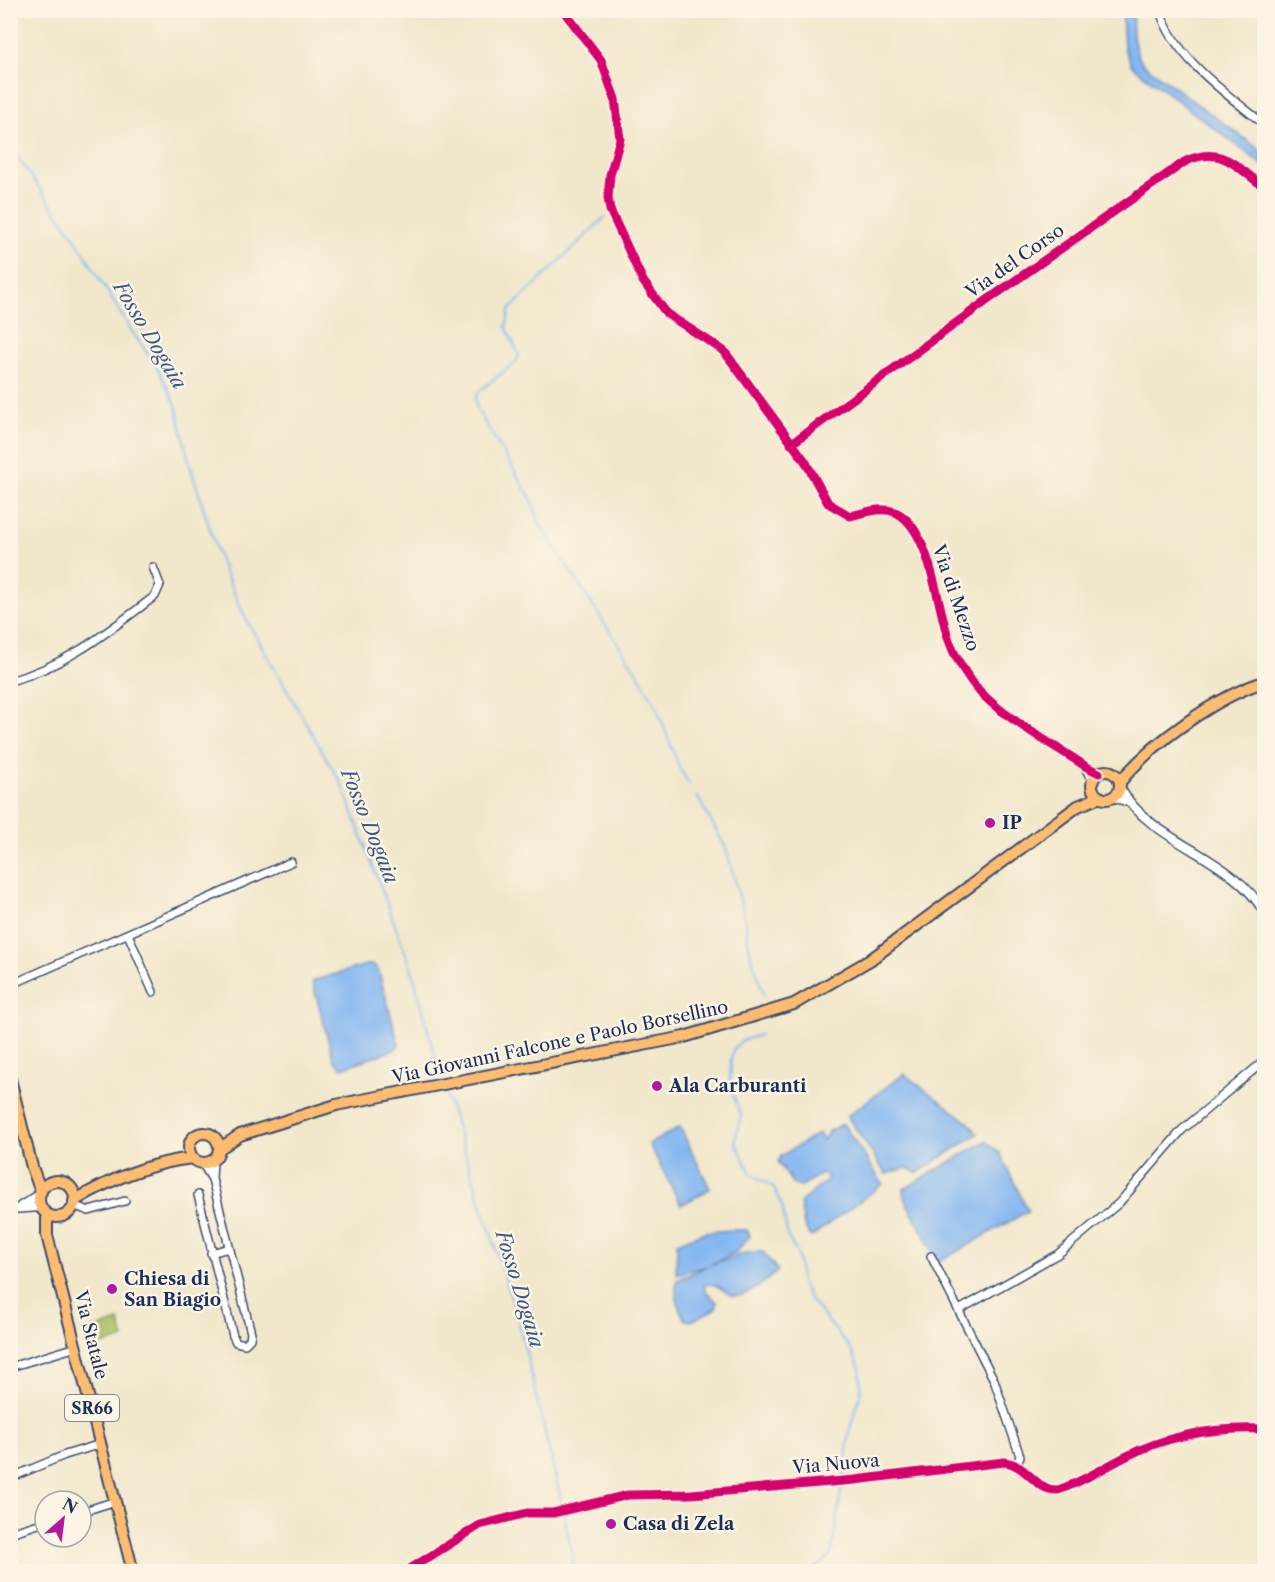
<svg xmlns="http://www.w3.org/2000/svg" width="1275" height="1582" font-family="'Libre Caslon Text',serif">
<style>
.green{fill:#aec063;stroke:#647860;stroke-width:1.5}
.water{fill:#84b7f1;stroke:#5073a8;stroke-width:1.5}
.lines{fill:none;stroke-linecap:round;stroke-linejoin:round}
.stream{stroke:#84b7f1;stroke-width:2}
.minor-casing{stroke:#3b4b6e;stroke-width:10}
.tertiary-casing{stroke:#3b4b6e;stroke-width:11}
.primary-casing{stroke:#3b4b6e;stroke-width:14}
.minor{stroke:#fff;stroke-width:7}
.tertiary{stroke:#fff;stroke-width:8}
.primary{stroke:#fdbc6f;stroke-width:10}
.cycleway-casing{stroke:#fcf5e5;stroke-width:13}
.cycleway{stroke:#d6006c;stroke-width:9}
.poi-dot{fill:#b5179e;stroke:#fcf5e5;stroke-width:2}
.labels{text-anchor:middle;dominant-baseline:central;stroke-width:5;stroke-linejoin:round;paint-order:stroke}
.shield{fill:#fcf5e5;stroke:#5e6a86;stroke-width:1.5}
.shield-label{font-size:16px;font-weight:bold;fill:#1b2f5e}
.street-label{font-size:18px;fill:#1b2f5e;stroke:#fcf5e5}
.poi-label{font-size:18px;font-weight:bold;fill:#1b2f5e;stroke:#fcf5e5;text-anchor:start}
.water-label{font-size:20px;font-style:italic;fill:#3a588a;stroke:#fcf5e5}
</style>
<rect width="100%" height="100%" fill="#fcf5e5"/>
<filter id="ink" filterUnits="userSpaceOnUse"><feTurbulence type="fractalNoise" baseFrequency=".0167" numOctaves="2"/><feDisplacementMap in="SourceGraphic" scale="12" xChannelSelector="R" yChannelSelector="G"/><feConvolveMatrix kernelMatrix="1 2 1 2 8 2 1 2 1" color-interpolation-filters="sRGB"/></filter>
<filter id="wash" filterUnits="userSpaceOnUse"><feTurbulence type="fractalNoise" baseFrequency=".008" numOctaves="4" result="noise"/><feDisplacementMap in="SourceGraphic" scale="24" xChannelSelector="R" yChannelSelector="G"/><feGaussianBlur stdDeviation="1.35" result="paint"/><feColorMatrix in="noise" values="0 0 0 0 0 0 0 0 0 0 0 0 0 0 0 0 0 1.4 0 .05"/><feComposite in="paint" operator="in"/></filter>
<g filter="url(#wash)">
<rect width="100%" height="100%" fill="#f1e7cb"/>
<path class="green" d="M119,1321L124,1338L91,1348L85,1332Z"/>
<path class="water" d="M1122,11H1133C1132,29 1132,49 1143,64L1264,153V166L1132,66L1124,48Z
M366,965H374L379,972L399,1045L394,1050L342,1068L334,1061L312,981Z
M904,1074L968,1122L978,1134L917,1173L906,1168L886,1174L847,1116Z
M843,1124L883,1184L811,1237L804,1225L800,1203L827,1180V1175L822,1173L800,1187L793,1184L778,1162L781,1156L819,1133L823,1140L830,1130Z
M680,1127L710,1189L681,1205L649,1144Z
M986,1141L1000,1153L1028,1211L939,1262L904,1198V1189Z
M734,1230H747L750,1236L735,1253L709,1265L748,1252H763L778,1271C768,1279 745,1301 731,1295C721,1290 717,1282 704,1285L705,1290L717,1302L716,1308L692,1321L686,1320C678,1311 674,1291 677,1280L707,1266L676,1274L677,1243L705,1232Z"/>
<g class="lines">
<path class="stream" d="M10,147L73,235L131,330L157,367L176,405L189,462L221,564L245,617L343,787L412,970L442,1082
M605,217L510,309L506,327L519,355L516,362L478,392L475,400L477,409L532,500L540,525L638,674L655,704L679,767L689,784
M697,796L726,848L744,914L750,952L764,995
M760,1035L742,1041L734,1048L731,1060L730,1087L741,1115L735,1141L751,1174L773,1187L782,1206L788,1237L798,1255L801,1282L809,1298L850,1348L860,1369L861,1393L850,1428L843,1479
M444,1087L518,1319L563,1509
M564,1514L575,1572
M809,1572L824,1562L832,1552L842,1485"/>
</g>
</g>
<g filter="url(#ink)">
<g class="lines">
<g class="minor-casing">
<path id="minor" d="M1160,10C1173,57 1229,96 1264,124
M791,444L989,299L1186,161C1222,145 1235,166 1264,187
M10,681C67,666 110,630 155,596L160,585L153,567
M128,934L153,992
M10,985L291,862
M202,1163L212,1179
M198,1195L233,1336L236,1342L245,1344L250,1339L251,1333L212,1179L213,1160
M73,1205L89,1211L125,1201
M211,1253L229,1248
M931,1256L994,1380L1020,1456L1017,1465
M959,1310L1058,1254L1119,1203L1182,1130L1264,1061
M10,1367L77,1347
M10,1478L65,1455L101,1444
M81,1512L116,1501
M10,1533L45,1522"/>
</g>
<g class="tertiary-casing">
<path id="tertiary" d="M563,10L601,60L615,99L620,139L610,175L608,198L610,210L643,281L667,314L724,351L805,461L828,503L850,516C864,513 881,506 895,512C931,527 937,609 950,643C955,657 964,671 972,682C994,713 1053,744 1085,766L1099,773
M1085,767L1093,780
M1120,788C1153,845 1232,855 1264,912
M1112,797L1129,802
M21,1206L39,1195
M10,1209L41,1207
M405,1572L480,1525L527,1513H553L628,1495L691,1494L855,1480L1004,1462C1028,1464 1034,1491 1058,1490C1082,1482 1103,1468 1125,1457C1169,1434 1215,1427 1264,1429"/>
</g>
<g class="primary-casing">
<path id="primary" d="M1092 785a14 14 0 1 1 28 0a14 14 0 1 1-28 0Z
M1120,782C1151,744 1217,696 1264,682
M10,1079L32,1167L41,1192
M189 1148a15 15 0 1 1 30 0a15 15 0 1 1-30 0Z
M219,1149L240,1135L336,1105L684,1037L794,1004L870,960L1078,806L1100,797
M39 1199a18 18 0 1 1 36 0a18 18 0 1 1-36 0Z
M74,1201C108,1180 153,1162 193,1158
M47,1214V1235L133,1572"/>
</g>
<use href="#minor" class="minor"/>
<use href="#tertiary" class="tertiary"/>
<use href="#primary" class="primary"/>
<g class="cycleway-casing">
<path id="cycleway" d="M563,10L601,60L615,99L620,139L610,175L608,198L610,210L643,281L667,314L724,351L805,461L828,503L850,516C864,513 881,506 895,512C931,527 937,609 950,643C955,657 964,671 972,682C994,713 1053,744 1085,766L1099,773
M791,444L989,299L1186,161C1222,145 1235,166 1264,187
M405,1572L480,1525L527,1513H553L628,1495L691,1494L855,1480L1004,1462C1028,1464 1034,1491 1058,1490C1082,1482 1103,1468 1125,1457C1169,1434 1215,1427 1264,1429"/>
</g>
<use href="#cycleway" class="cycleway"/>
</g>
</g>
<g class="poi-dot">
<circle cx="990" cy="823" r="6"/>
<circle cx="657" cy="1086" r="6"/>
<circle cx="112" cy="1289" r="6"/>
<circle cx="611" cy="1524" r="6"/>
</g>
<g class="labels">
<rect class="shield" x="65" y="1395" width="54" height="26" rx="4.5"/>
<g class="shield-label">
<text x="92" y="1408">SR66</text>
</g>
<g class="street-label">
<text transform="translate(1015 261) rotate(-35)">Via del Corso</text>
<text transform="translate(956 598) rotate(71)">Via di Mezzo</text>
<text transform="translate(560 1042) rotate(-12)">Via Giovanni Falcone e Paolo Borsellino</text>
<text transform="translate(91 1335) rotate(76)">Via Statale</text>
<text transform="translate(836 1464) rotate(-5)">Via Nuova</text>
</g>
<g class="poi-label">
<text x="1002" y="823">IP</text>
<text x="669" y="1086">Ala Carburanti</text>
<text x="124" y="1279">Chiesa di<tspan x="124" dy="21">San Biagio</tspan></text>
<text x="623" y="1524">Casa di Zela</text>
</g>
<g class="water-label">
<text transform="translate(150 335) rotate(59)">Fosso Dogaia</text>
<text transform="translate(370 826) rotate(68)">Fosso Dogaia</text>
<text transform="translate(520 1289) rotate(73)">Fosso Dogaia</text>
</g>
</g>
<rect width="1275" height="1582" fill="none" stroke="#fcf5e5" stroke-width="36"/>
<g transform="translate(63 1519) rotate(28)"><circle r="28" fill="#fcf5e5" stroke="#a2a6af" stroke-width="1.5"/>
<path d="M0-4.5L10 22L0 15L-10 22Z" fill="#b5179e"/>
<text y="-9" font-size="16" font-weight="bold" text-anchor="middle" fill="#1b2f5e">N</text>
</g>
</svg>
